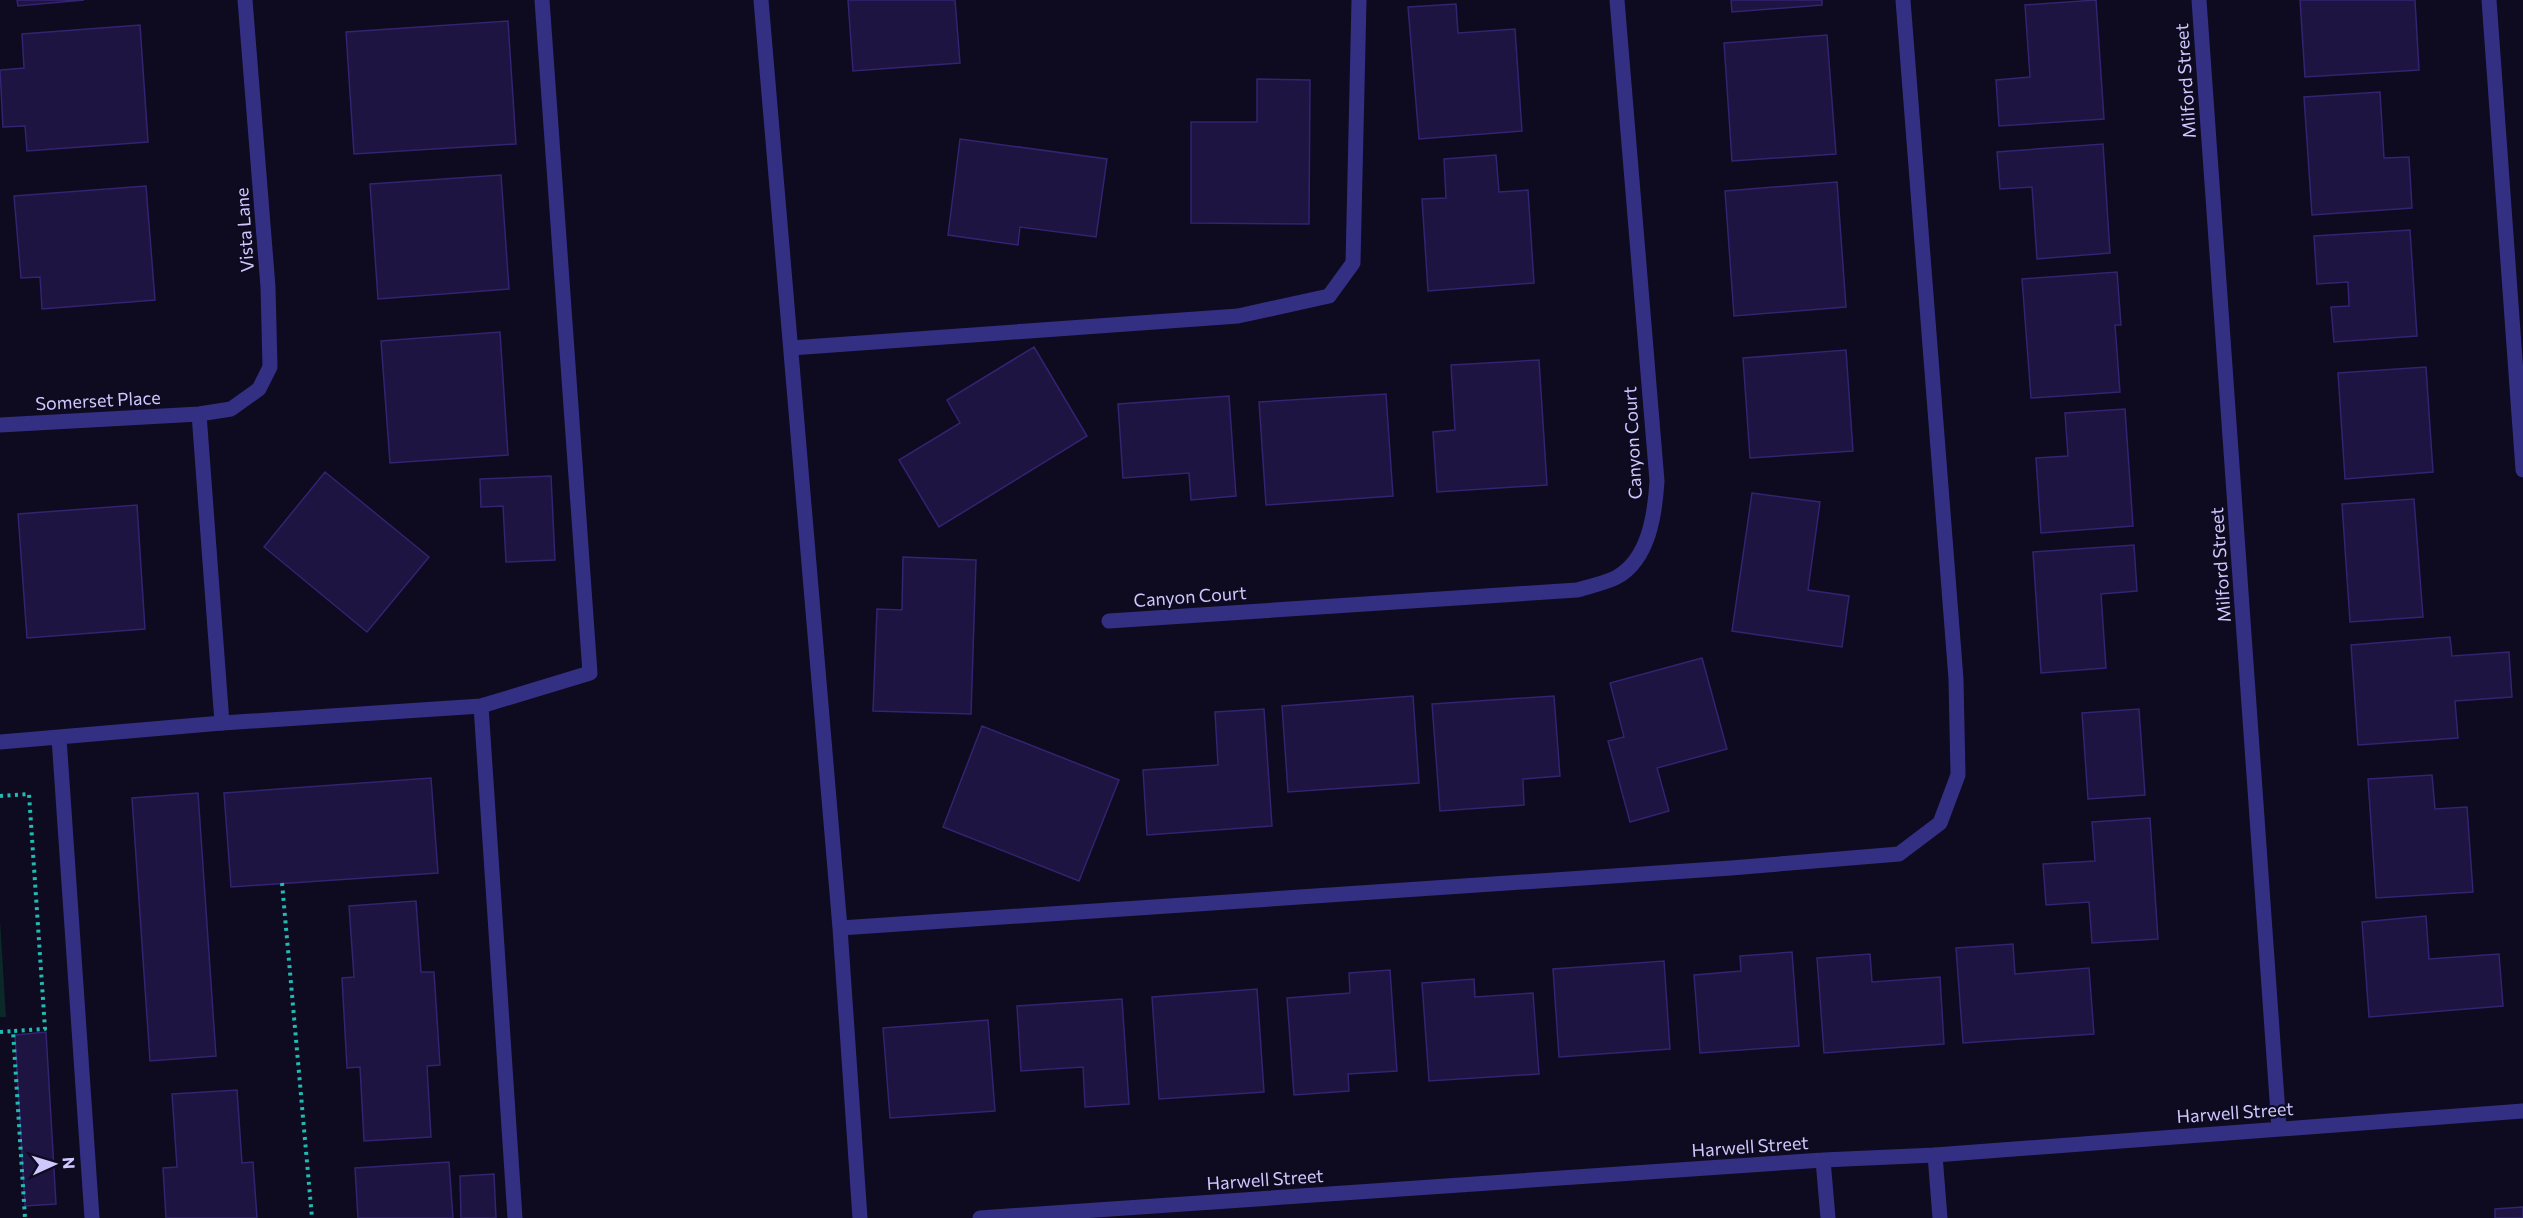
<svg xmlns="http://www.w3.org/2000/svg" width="2523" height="1218" font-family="Commissioner,sans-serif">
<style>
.park{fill:#0c2929}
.building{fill:#1d1442;stroke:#332371;stroke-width:1.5}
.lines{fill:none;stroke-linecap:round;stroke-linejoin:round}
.path{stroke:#20bbb3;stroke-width:4;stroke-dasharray:3 4.5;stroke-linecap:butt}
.service{stroke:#332f83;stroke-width:15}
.minor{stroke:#332f83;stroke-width:15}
.labels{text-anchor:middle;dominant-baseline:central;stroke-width:4.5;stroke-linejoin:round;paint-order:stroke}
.street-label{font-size:18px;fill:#cec8ff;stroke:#0e0a1f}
</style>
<rect width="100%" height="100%" fill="#0e0a1f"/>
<path class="park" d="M0,920L6,1017H0Z"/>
<path class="building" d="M17,0H84L18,6Z
M848,0H955L960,63L853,71Z
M1731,0H1822V5L1732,12Z
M2096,0L2104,119L1999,126L1996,80L2030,77L2025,5Z
M2300,0H2415L2419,70L2305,77Z
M1456,4L1458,33L1515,29L1522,131L1419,139L1408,7Z
M508,21L516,144L354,154L346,32Z
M140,25L148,142L27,151L25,126L3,127L0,70L24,68L22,34Z
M1827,35L1836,154L1732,161L1724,43Z
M1257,79L1310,80L1309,224L1191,223V122H1257Z
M2380,92L2384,158L2409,157L2412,208L2312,215L2304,97Z
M960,139L1107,159L1096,237L1020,227L1018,245L948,235Z
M2103,144L2110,253L2037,259L2032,187L2000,189L1997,152Z
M1496,155L1499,192L1528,190L1534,283L1428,291L1422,199L1446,198L1444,159Z
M501,175L509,289L378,299L370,184Z
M1837,182L1846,307L1734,316L1725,191Z
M146,186L155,300L42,309L40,277L21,278L14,196Z
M2410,230L2417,336L2334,342L2331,307L2349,306L2348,282L2317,284L2314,236Z
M2117,272L2121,325H2115L2120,392L2031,398L2022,279Z
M500,332L508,455L390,463L381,341Z
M1034,347L1087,436L939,527L899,460L960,423L947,400Z
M1846,350L1853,451L1750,458L1743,358Z
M1539,360L1547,485L1437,492L1433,432L1455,430L1451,365Z
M2426,367L2433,472L2345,479L2338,373Z
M1386,394L1393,496L1266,505L1259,402Z
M1229,396L1236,496L1191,500L1189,473L1123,478L1118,404Z
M2125,409L2133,526L2041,533L2036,458L2068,456L2065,413Z
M325,472L429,557L367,632L264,547Z
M551,476L555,560L506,562L503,506L481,507L480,479Z
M1752,493L1820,502L1808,590L1849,596L1842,647L1732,631Z
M2414,499L2423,617L2350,622L2342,504Z
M137,505L145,629L27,638L18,514Z
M2134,545L2137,591L2101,594L2106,668L2041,673L2033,552Z
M903,557L976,560L971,714L873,711L877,609L902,610Z
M2450,637L2452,656L2509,652L2512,697L2455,701L2458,738L2358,745L2351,645Z
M1702,658L1727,749L1657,768L1669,811L1630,822L1608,741L1624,737L1610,683Z
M1413,696L1419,783L1288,792L1282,706Z
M1554,696L1560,776L1523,779L1524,805L1440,811L1432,704Z
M1264,709L1272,826L1147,835L1143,770L1218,765L1215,712Z
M2139,709L2145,795L2088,799L2082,713Z
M982,726L1119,780L1079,881L943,827Z
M2432,775L2435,809L2467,807L2473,892L2376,898L2368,779Z
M431,778L438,873L231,887L224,793Z
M198,793L216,1056L150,1061L132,798Z
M2150,818L2158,939L2092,943L2089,902L2046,905L2043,864L2095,861L2092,822Z
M416,901L421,972H434L440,1065L427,1066L431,1137L364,1141L360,1067L347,1068L342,978L354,977L349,906Z
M2426,916L2429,959L2499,954L2503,1006L2369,1017L2362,922Z
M2013,944L2015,974L2089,968L2094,1034L1963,1043L1956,948Z
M1792,952L1799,1046L1700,1053L1694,975L1741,971L1740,956Z
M1870,954L1872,982L1940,977L1944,1044L1824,1053L1817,958Z
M1664,961L1670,1049L1559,1057L1553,969Z
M1390,970L1397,1071L1348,1074L1349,1091L1294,1095L1287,998L1350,993L1349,973Z
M1474,979L1475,997L1533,993L1539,1074L1429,1081L1422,983Z
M1257,989L1264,1092L1159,1099L1152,997Z
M1122,999L1129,1104L1085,1107L1083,1067L1021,1071L1017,1006Z
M988,1020L995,1111L890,1118L883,1028Z
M46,1032L56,1204L25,1206L15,1035Z
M237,1090L242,1163L253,1162L257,1218H166L163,1168L177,1167L172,1094Z
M449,1162L453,1218H358L355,1168Z
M494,1174L496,1218H461L460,1176Z
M2523,1207V1218H2495V1209Z"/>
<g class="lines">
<path class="path" d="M0,796L29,794L45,1029L13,1031L25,1218
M282,883L312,1218
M0,1032L13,1031"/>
<path class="service" d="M761,0L840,928L860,1218
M2489,0L2523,470
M791,348L1238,316L1329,296L1353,263L1359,0
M481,706L515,1218
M59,738L92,1218
M0,742L222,723L481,706L590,673L542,0
M840,928L1731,868L1899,854L1940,823L1958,775L1956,679L1903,0
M1935,1155L1940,1218"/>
<path class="minor" d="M2199,0L2279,1128
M199,414L222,723
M0,425L199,414L231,409L259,389L270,367L268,287L245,0
M1109,621L1577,590C1590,586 1606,583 1617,577C1649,559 1655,514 1657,481L1617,0
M1823,1160L1828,1218
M980,1218L1823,1160L1935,1155L2523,1111"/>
</g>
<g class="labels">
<g class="street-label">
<text transform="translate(2185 81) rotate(-94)">Milford Street</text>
<text transform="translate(244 230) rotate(-94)">Vista Lane</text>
<text transform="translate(98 400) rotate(-3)">Somerset Place</text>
<text transform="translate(1632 443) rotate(-93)">Canyon Court</text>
<text transform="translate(2220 565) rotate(-94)">Milford Street</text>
<text transform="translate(1190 596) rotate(-4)">Canyon Court</text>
<text transform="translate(2235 1112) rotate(-4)">Harwell Street</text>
<text transform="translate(1750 1146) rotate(-4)">Harwell Street</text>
<text transform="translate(1265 1179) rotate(-4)">Harwell Street</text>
</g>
</g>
<g transform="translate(54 1164) rotate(86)" stroke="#0e0a1f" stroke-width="4.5" paint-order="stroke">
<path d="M0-4.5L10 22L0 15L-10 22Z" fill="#cec8ff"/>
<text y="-9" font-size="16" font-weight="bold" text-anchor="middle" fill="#cec8ff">N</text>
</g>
</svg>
